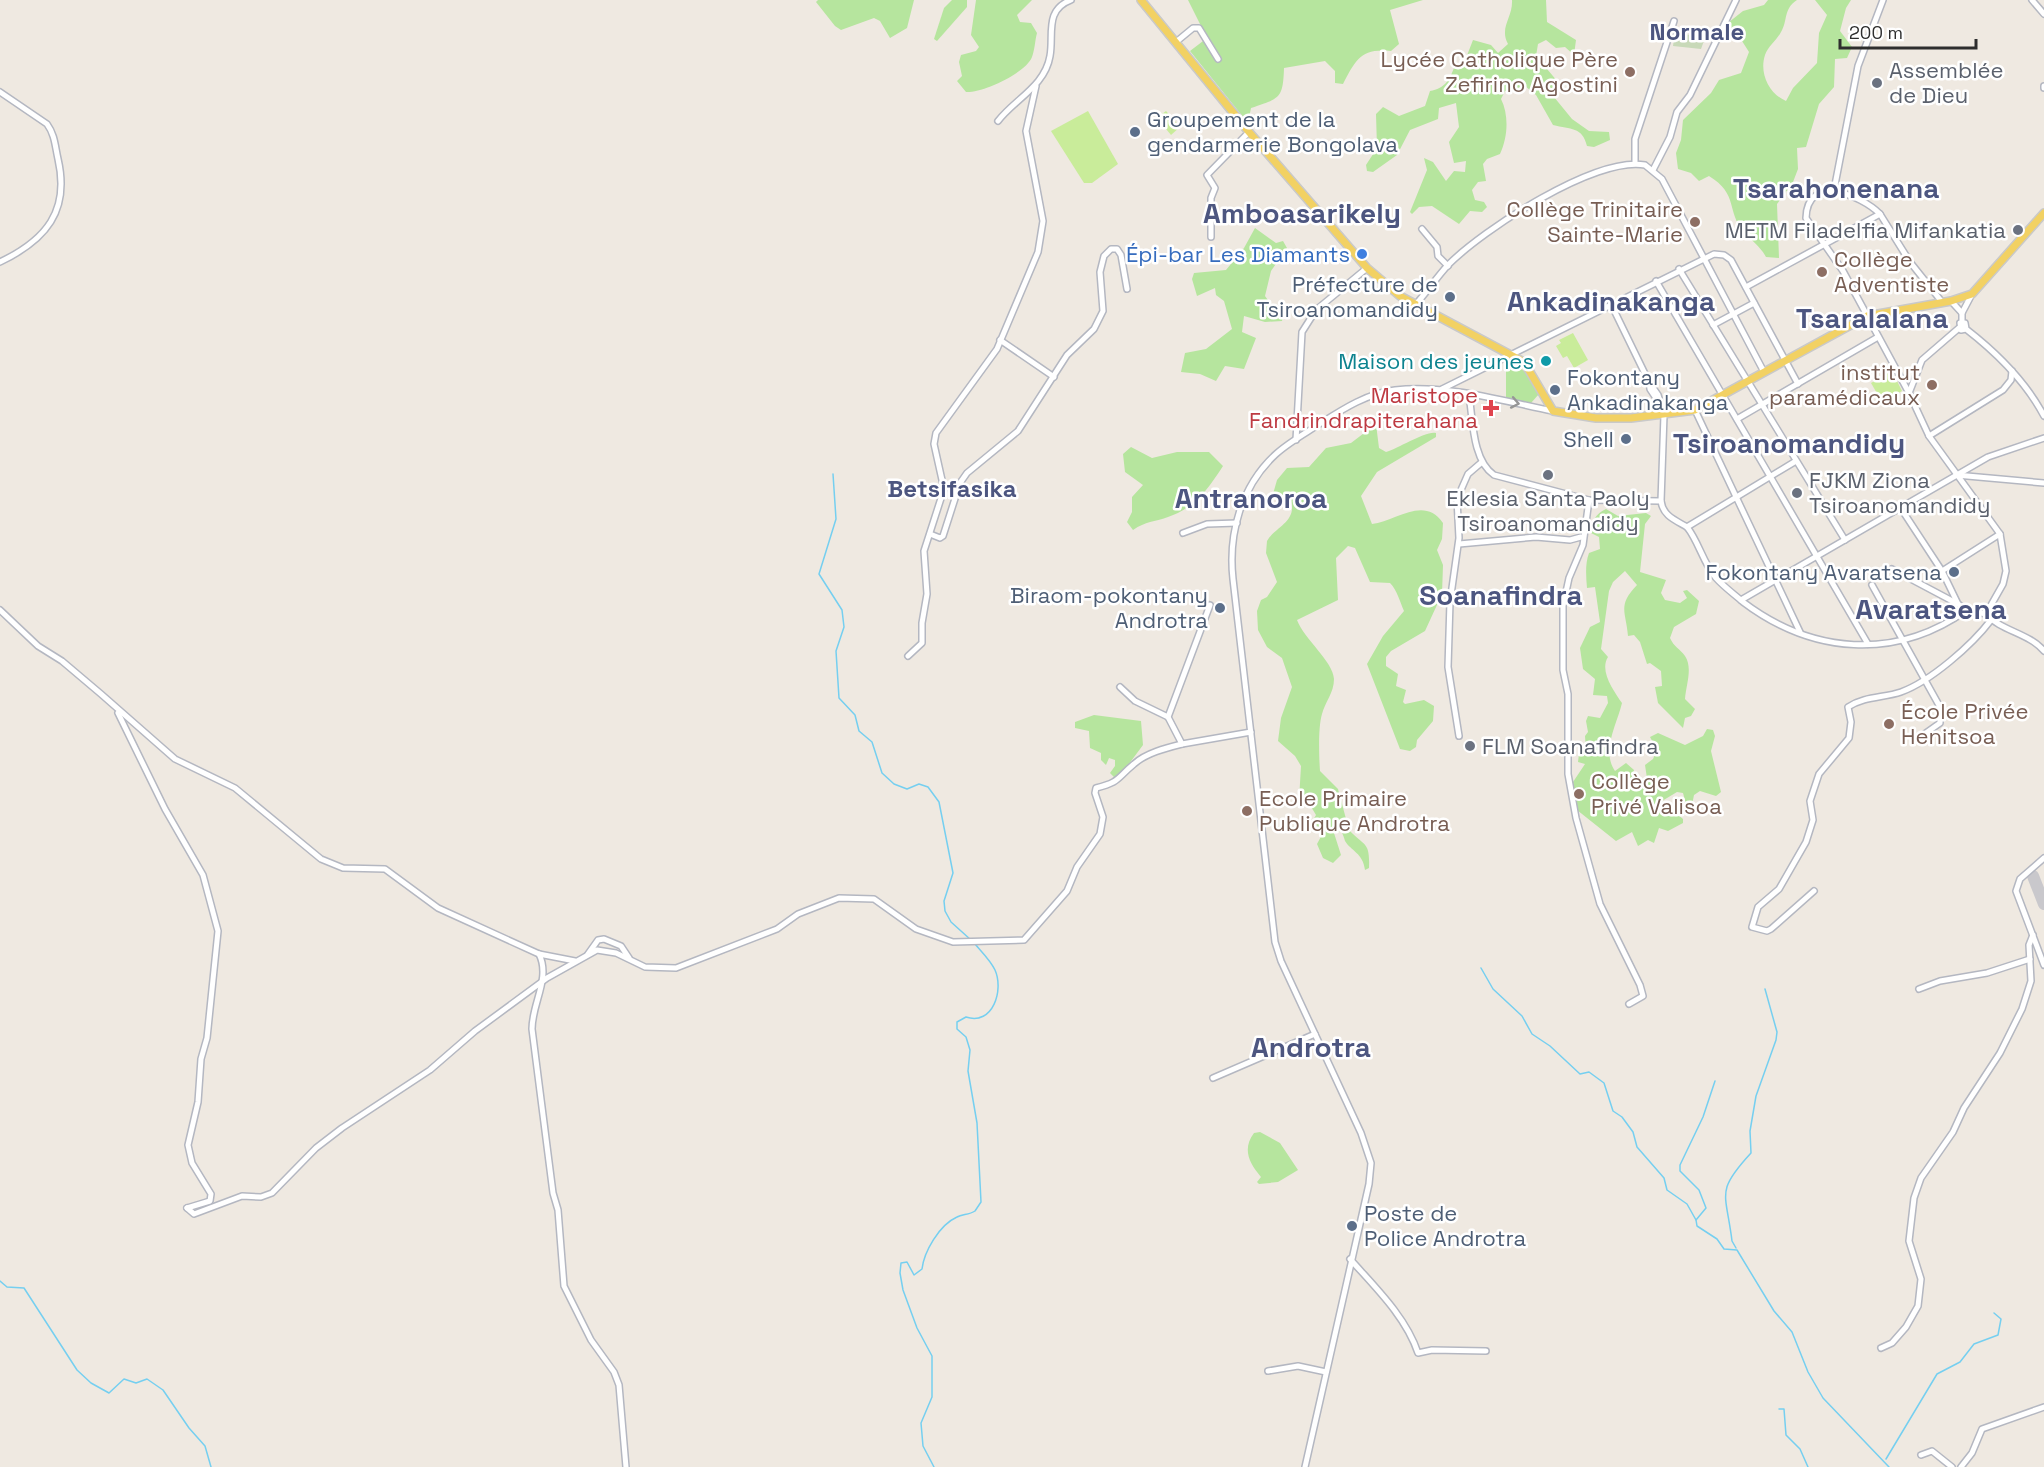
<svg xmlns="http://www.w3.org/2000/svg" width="2044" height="1467" font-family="'Space Grotesk',sans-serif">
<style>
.green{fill:#b6e59e}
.cemetery{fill:#c8d9b8}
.pitch{fill:#c9ec9a}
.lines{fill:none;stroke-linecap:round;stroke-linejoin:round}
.stream{stroke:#75cff0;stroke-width:1.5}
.taxiway{stroke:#c9c8cc;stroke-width:12}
.minor-casing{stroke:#b4b7c1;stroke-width:8}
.major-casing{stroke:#c9c9c9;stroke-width:10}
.minor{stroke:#fff;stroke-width:5}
.major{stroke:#f2d163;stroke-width:7}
.oneway{stroke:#969696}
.education-dot{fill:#8d6e63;stroke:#fff;stroke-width:2}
.worship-dot{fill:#6b7280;stroke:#fff;stroke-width:2}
.service-dot{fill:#5c6f8a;stroke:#fff;stroke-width:2}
.shop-dot{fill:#3f7fe0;stroke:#fff;stroke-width:2}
.culture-dot{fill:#0f9aa8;stroke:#fff;stroke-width:2}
.health-dot{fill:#e0444e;stroke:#fff;stroke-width:2}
.labels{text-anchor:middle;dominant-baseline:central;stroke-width:5;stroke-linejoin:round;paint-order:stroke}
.education-label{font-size:22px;fill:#785e54;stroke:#fff;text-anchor:start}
.worship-label{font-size:22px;fill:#5b616d;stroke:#fff;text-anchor:start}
.service-label{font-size:22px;fill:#4e5e75;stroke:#fff;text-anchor:end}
.shop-label{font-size:22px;fill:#366cbe;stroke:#fff;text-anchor:end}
.culture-label{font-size:22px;fill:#0d838f;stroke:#fff;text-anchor:end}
.health-label{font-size:22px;fill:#be3a42;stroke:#fff;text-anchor:end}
.neighbourhood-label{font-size:24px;font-weight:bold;fill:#4d5680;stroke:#fff}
.district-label{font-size:28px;font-weight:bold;fill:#4d5680;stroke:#fff}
</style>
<rect width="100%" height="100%" fill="#efe9e1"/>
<g class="green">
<path d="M818,0H914L907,28L890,38L880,21L874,18L841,30L835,26L816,2Z"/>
<path d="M952,0H967V7L937,41L934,39L944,8Z"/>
<path d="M976,0H1032L1017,15L1020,22L1031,23L1037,33C1035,40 1035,49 1032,57C1026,73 982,93 966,92L957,81L962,76L959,62L961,55L976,51L979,47L971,35Z"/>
<path d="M1188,0H1423L1390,10L1399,44L1391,51C1360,48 1356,60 1343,84L1335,83V71L1325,61L1284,68C1283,99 1280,98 1251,108L1248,123L1190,51L1207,38Z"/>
<path d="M1512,0H1546L1547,22L1576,40L1574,55L1565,47L1556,48L1546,40L1538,44L1536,56L1558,82L1554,97L1572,119L1589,131L1609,132L1610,140L1594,147L1587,146C1582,126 1571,130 1553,125L1536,95L1525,86L1505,91L1501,99C1509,115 1508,137 1500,154L1487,159L1483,164L1486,181L1478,182L1472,190L1475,200L1484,202L1487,207L1482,212L1470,211L1459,224L1432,206L1419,207L1412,214L1410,212L1427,170L1424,158L1433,162L1446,181L1454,171L1465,172L1466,161L1454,163L1449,142L1459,127L1456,103L1439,108L1438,119L1410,130L1397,155L1373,172L1367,171L1366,165L1377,148L1376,114L1383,107L1399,116L1425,106L1430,91C1445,88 1449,81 1454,68L1468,65L1473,68L1476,61L1466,58L1473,40L1491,45L1498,53L1508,44C1499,27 1513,18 1512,0Z"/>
<path d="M1768,0H1797C1783,9 1788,21 1781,32C1777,40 1768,46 1765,55C1759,73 1769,94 1786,101L1793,88L1817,63L1819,33L1827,15L1815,0H1851L1846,8L1840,31L1852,47L1847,58L1835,59L1834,87L1819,104L1806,147L1797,148L1798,169L1793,182L1777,204L1779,258L1766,257C1760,246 1752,241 1744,232C1726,212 1739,194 1709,176L1699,181L1691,173L1678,169L1676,153L1681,140L1683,120L1711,93L1719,80L1741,73L1749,52L1742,41L1724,30V26L1743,11L1764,5Z"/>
<path d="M1255,228L1276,243L1283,241L1287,248L1271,271L1265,296L1270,303L1284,312L1282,321L1265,322L1244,316L1242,332L1256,338L1244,369L1225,366L1216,381L1200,374L1181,372L1185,353L1206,349L1232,329L1224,301L1216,295L1215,288L1197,296L1192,279L1194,273L1226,270L1244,248Z"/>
<path d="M1513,361L1529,376L1539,394L1531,403L1506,399V364Z"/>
<path d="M1376,424L1379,448L1386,452C1399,448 1427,430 1436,433V437L1377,472L1361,496L1372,524C1395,522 1424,495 1443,523L1442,539L1437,550L1443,565L1442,594L1425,631L1391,651L1386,657V666L1398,674L1396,686L1406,690L1403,702L1405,704L1424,700L1434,706L1433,721L1417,740L1416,747L1410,751L1400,749L1367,664L1383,636L1404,611C1400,602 1397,590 1390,583L1370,582L1355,548L1348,546L1336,558L1338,600L1297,620C1304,639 1333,661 1334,679C1334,693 1325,702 1322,714C1318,727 1319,757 1320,771L1338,789L1349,830C1365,847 1370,841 1369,868L1365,870C1363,853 1351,851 1345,841C1344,838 1343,834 1341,831L1334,833L1341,855L1333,863L1323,858L1317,844L1324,831L1312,822L1316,815L1310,805L1299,800L1301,766L1295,756L1278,741L1281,718L1292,687L1282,658L1267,647L1258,630L1257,611L1261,600L1267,597L1277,582L1266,553L1267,541C1275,527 1297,522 1291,501L1273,494L1277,480L1287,468L1309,467L1326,448L1351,443Z"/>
<path d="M1131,447L1152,458L1177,452H1209L1223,466C1208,489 1195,508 1168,517C1154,522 1146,521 1133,530L1127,522L1132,512V497L1143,485L1125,472L1123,454Z"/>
<path d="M1606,509L1618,516L1646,513L1651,516L1645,524L1640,572L1666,580L1661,593L1665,600L1680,603L1687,598L1683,591L1687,590L1699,601L1696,614L1674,627L1670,638C1674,647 1680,649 1685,656C1693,668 1686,685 1685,699L1695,709L1691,716L1685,718L1683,728L1658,703L1655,687L1662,686L1661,671L1650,663L1647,664L1640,642L1634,635L1628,636C1626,611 1617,606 1637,585L1625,571L1613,582L1609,591L1601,649L1608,657C1599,671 1614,691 1622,703C1617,724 1601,751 1615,771L1626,763L1634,770L1632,777L1637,786L1643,788L1648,785L1645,765L1653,759L1657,750L1650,737L1658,733L1685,745L1703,736L1707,729L1713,730L1715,736L1711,751L1721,792L1716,796L1700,791L1694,795L1691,810L1686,804L1683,793L1677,792L1662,801L1683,819V823L1668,831L1659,828L1654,843L1648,840L1638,846L1632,832L1616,841L1577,810L1573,782L1585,764L1578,762L1579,754L1586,750L1585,736L1588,732L1586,721L1588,716L1600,718L1608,703L1607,696L1593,695L1595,679L1583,669L1580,648L1590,627L1600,622L1595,587L1587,588C1586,576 1585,564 1589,553L1600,549L1599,537L1591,533C1592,521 1595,514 1606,509Z"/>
<path d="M1094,715L1141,721L1143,745L1117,780L1110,773L1115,766V760L1109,758L1106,765L1101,760V753L1090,748L1089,731L1075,728V722Z"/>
<path d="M1260,1132L1280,1143L1298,1170L1278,1182L1259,1184L1257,1182L1261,1177C1249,1163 1242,1149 1254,1133Z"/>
</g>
<path class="cemetery" d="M1675,32L1705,38L1701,49L1673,46Z"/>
<g class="pitch">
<path d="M1088,111L1118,164L1092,183H1084L1051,131Z"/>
<path d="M1166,111L1180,127L1171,135L1157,118Z"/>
<path d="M1573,333L1588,360L1574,368L1567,356L1563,358L1556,346L1561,343L1559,340Z"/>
<path d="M1892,371L1902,391L1882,402L1871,383Z"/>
</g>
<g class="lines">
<g class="stream">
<path d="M833,474L836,519L819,574L842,610L844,627L836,651L839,698L855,715L859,731L872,742L882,773L894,784L907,789L919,784L928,787L939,802L953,873L944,901L945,911L951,922L971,940"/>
<path d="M1481,968L1493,989L1522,1016L1532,1034L1550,1046L1580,1074L1589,1072L1604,1083L1613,1111L1622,1117L1633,1132L1637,1147L1664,1178L1667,1190L1687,1204L1696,1220"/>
<path d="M1715,1081L1703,1117L1680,1165V1171L1699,1190L1706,1208L1696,1220L1697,1226L1717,1239L1724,1249L1737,1250L1774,1311L1792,1332L1808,1372L1823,1398L1889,1467"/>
<path d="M1736,1248L1732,1241C1726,1192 1715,1192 1751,1153L1750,1131L1756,1096L1776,1040L1777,1032L1765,989"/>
<path d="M0,1281L7,1287L24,1288L77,1370L91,1383L109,1393L124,1379L136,1383L147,1379L163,1390L189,1428L205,1446L211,1467"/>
<path d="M1779,1409H1784L1786,1435L1800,1449L1808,1467"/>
<path d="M1886,1459L1937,1374L1960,1362L1974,1344L1998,1335L2001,1319L1994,1313"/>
<path d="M934,1467L923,1446L921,1423L932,1397V1356L917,1328L903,1290L900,1273L901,1263L907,1262L914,1275L922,1269C924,1252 939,1225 957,1217C962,1214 969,1215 975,1211L981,1202L977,1123L968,1071L970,1050L966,1037L957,1029V1022L966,1017C993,1026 1004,990 995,970C991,961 981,951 975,944"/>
</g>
<path class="taxiway" d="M2033,876L2044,904"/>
<g class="minor-casing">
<g id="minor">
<path d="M2032,0L2044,14"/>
<path d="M1176,42L1193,28H1199L1218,59"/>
<path d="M2044,86V88"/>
<path d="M0,92L47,124C55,135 55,146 58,159C70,211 46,240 0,262"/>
<path d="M998,121C1015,99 1045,86 1050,56C1054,35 1044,10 1071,0"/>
<path d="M1635,163V139L1674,21"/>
<path d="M1653,170L1670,137L1677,112L1690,95L1736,0"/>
<path d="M1834,190L1858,66L1883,0"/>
<path d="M1880,214C1861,195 1807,173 1806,218L1843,271L1909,393L1929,436L2000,534L2006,571L2003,584L1986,614C2001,631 2029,633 2044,651"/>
<path d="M1422,229L1437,247L1438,256L1448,266"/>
<path d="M1211,237V198L1215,188L1207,175L1249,132"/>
<path d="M1679,269L1845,540"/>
<path d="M1656,281L1868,644"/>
<path d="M1746,287L1880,214L1910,262L1942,302"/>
<path d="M1951,301L1962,313"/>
<path d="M1416,304C1427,292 1437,277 1448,265C1483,230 1595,156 1645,165L1662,179L1764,372"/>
<path d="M1611,304L1649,382L1658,395L1664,415L1661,501C1663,516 1675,520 1687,527L1796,461"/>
<path d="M1962,322V313L1972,294"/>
<path d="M1713,325L1754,303"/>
<path d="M1966,329L1961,330L1960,323H1965L1966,329C1997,353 2025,380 2044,416"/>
<path d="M1000,340L1054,377"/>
<path d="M1649,382L1650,389L1658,401"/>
<path d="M1442,389L1714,254L1724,255L1731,260L1798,384"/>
<path d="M1909,393L1922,360L1959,328"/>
<path d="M1469,395C1473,419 1472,460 1494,475L1589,500L1661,501"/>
<path d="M1695,410L1800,632"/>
<path d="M1737,419L1878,337"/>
<path d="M1929,436L2003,390L2011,380L2012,371"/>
<path d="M1296,440L1302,332L1316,310L1367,268"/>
<path d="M1956,475L2044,483"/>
<path d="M1589,500L1583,545L1569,578L1563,606V670L1568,694V774L1576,818L1600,904L1640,985L1643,996L1629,1004"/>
<path d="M1900,507L1942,571L1958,604L1967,610"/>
<path d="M1687,527C1699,542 1703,563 1716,578C1724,587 1734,594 1743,602C1812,654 1895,661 1967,610L1986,614"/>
<path d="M1183,533L1207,524L1237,523"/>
<path d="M930,534L940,538L943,536L960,483L967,473L1018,431L1067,355L1094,329L1103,311L1100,272L1104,256L1111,249H1117L1121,255L1127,289"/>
<path d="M1459,544L1536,537L1570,540L1581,537"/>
<path d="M1892,569L1958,604"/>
<path d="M1942,571L2000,534"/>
<path d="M1872,585L1940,707V723L1923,735"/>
<path d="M1741,600L1988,457L2044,438"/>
<path d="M1210,605L1168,717L1182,744L1251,732"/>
<path d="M0,610L38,646L62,661L101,694L175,759L235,788L321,859L343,868L385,869L438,908L539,954L575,961"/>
<path d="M908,656L922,643V623L927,594L924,551L944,489L934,444L936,433L997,349L1038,252L1043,221L1026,131L1036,86"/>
<path d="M1120,687L1135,701L1168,717"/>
<path d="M118,713L165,809L203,875L218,931L207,1038L201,1059L198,1102L188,1145L192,1163L211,1194L210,1201L187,1208"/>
<path d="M1459,736L1448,667L1450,602L1459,538L1457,499L1468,474L1482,462"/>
<path d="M2044,858L2020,879L2016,891L2044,965"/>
<path d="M1814,891L1771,929L1767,931L1752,927L1758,907L1779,889L1806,842L1813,820L1810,801L1819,774L1849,738L1851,722L1848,707C1865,696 1884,698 1901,692C1931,681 1972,645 1991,620"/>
<path d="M539,954C551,978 532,1003 532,1029L553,1193L558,1210L564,1286L591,1340L614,1372L619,1385L626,1467"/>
<path d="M588,954L598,940L604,939L621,946L629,958"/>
<path d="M1919,989L1940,981L1987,973L2030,959"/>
<path d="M1213,1078L1315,1034"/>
<path d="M187,1208L194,1214L242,1196L261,1197L272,1193L316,1148L342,1128L430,1070L475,1031L547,978L597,950L616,953L645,967L676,968L777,929L798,914L839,898L874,899L916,929L953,942L1024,940L1067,891L1077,867L1100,834L1103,817L1095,793L1096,788C1120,782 1116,779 1134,764C1146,753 1166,748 1182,744"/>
<path d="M1350,1259C1375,1287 1406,1317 1418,1353L1432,1350L1486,1351"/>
<path d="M1881,1348L1892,1343L1906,1327L1918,1306L1921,1279L1909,1241L1914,1198L1921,1178L1953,1132L1964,1108L2000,1053L2022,1009L2031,981L2029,945L2033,935"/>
<path d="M1268,1371L1298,1366L1326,1372"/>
<path d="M1921,1455L1932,1451L1952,1467"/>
<path d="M1305,1467L1369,1184L1371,1163L1361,1133L1281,961L1275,942L1233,579C1228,534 1241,486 1276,454C1289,442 1306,433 1321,423C1343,409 1368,393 1395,390C1447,384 1502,401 1553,411"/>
<path d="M1961,1467L1972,1453L1982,1429L2044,1407"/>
</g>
</g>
<g class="major-casing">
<path id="major" d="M1141,0L1249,132L1367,268L1400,296L1524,362L1553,411L1596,418H1631L1695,410L1867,316L1951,301L1972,294L2044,213"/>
</g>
<use href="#minor" class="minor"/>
<use href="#major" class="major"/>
</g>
<defs><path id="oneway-chevron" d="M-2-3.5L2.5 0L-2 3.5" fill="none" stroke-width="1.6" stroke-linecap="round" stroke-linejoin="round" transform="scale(1.5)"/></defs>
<use class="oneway" href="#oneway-chevron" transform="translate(1515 403) rotate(11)"/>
<g class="education-dot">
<circle cx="1630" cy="72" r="6"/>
<circle cx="1695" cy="222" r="6"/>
<circle cx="1822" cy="272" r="6"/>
<circle cx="1932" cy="385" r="6"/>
<circle cx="1889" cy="724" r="6"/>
<circle cx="1579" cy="794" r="6"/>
<circle cx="1247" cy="811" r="6"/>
</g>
<g class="worship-dot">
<circle cx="1877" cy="83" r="6"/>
<circle cx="2018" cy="230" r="6"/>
<circle cx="1548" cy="475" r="6"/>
<circle cx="1797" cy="493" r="6"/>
<circle cx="1470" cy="746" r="6"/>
</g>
<g class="service-dot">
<circle cx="1135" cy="132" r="6"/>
<circle cx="1450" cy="297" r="6"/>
<circle cx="1555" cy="390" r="6"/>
<circle cx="1626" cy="439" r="6"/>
<circle cx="1954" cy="572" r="6"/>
<circle cx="1220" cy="608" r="6"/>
<circle cx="1352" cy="1226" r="6"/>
</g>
<circle class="shop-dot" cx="1362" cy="254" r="6"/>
<circle class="culture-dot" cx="1546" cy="361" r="6"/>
<path class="health-dot" d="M1488 399h6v6h6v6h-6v6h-6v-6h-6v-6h6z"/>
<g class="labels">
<g class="education-label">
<text x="1618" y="59" text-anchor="end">Lycée Catholique Père<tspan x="1618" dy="25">Zefirino Agostini</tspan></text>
<text x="1683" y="209" text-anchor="end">Collège Trinitaire<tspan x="1683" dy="25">Sainte-Marie</tspan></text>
<text x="1834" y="259">Collège<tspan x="1834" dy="25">Adventiste</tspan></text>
<text x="1920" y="372" text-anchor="end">institut<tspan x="1920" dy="25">paramédicaux</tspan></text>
<text x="1901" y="711">École Privée<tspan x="1901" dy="25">Henitsoa</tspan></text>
<text x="1591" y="781">Collège<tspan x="1591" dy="25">Privé Valisoa</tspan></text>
<text x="1259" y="798">Ecole Primaire<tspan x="1259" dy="25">Publique Androtra</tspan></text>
</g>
<g class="worship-label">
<text x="1889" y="70">Assemblée<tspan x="1889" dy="25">de Dieu</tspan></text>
<text x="2006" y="230" text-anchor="end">METM Filadelfia Mifankatia</text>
<text x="1809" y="480">FJKM Ziona<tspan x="1809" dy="25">Tsiroanomandidy</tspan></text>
<text x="1548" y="498" text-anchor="middle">Eklesia Santa Paoly<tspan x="1548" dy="25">Tsiroanomandidy</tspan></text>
<text x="1482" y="746">FLM Soanafindra</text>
</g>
<g class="service-label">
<text x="1147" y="119" text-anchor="start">Groupement de la<tspan x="1147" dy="25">gendarmerie Bongolava</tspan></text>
<text x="1438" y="284">Préfecture de<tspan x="1438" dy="25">Tsiroanomandidy</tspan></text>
<text x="1567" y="377" text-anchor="start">Fokontany<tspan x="1567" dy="25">Ankadinakanga</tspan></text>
<text x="1614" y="439">Shell</text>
<text x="1942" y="572">Fokontany Avaratsena</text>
<text x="1208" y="595">Biraom-pokontany<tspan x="1208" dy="25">Androtra</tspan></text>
<text x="1364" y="1213" text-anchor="start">Poste de<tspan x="1364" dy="25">Police Androtra</tspan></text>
</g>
<g class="shop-label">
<text x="1350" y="254">Épi-bar Les Diamants</text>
</g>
<g class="culture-label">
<text x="1534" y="361">Maison des jeunes</text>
</g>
<g class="health-label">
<text x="1478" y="395">Maristope<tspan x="1478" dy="25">Fandrindrapiterahana</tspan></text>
</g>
<g class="neighbourhood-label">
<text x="1697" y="31">Normale</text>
<text x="952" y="488">Betsifasika</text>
</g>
<g class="district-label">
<text x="1836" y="188">Tsarahonenana</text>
<text x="1302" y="213">Amboasarikely</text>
<text x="1611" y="301">Ankadinakanga</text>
<text x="1872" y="318">Tsaralalana</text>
<text x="1789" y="443">Tsiroanomandidy</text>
<text x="1251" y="498">Antranoroa</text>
<text x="1501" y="595">Soanafindra</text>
<text x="1931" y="609">Avaratsena</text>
<text x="1311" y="1047">Androtra</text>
</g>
</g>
<path d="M1840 39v9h136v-9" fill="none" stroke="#2e2e2e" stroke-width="3"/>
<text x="1849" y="39" font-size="18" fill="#2e2e2e" stroke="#ffffff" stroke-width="4.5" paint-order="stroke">200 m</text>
</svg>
